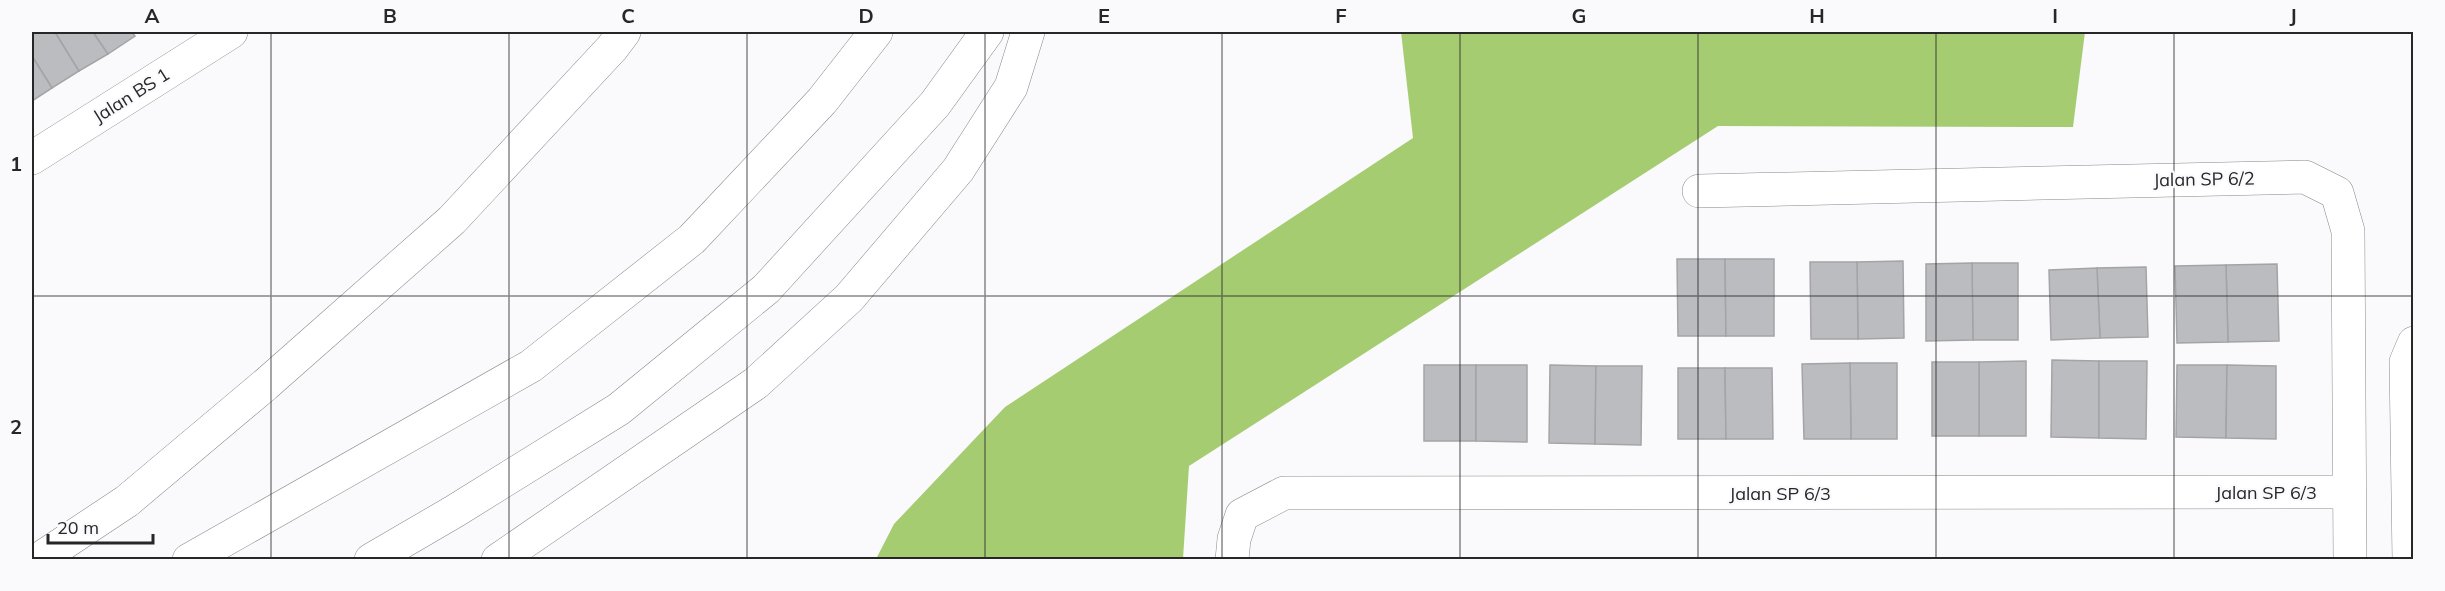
<svg xmlns="http://www.w3.org/2000/svg" width="2445" height="591" font-family="Mulish,sans-serif">
<style>
.forest{fill:#a6cc72}
.building{fill:#bbbcbf;stroke:#a4a4a7;stroke-width:1.5}
.lines{fill:none;stroke-linecap:round;stroke-linejoin:round}
.minor-casing{stroke:#88898c;stroke-width:34}
.highway-casing{stroke:#88898c;stroke-width:34}
.minor{stroke:#fff;stroke-width:33}
.highway{stroke:#fff;stroke-width:33}
.grid{fill:none;stroke:#272728;stroke-width:1.5;stroke-opacity:0.55}
.labels{text-anchor:middle;dominant-baseline:central;stroke-width:4.5;stroke-linejoin:round;paint-order:stroke}
.street-label{font-size:18px;fill:#272728;stroke:#fafafd}
.neatline{fill:none;stroke:#272728;stroke-width:2}
.grid-label{font-size:20px;text-anchor:middle;font-weight:bold;fill:#272728}
</style>
<rect width="100%" height="100%" fill="#fafafd"/>
<path class="forest" d="M1401,32H2085L2073,127L1718,126L1189,466L1183,559H876L894,524L1005,407L1413,138Z"/>
<g class="building">
<path d="M32,32H55L79,71L52,88L32,56Z"/>
<path d="M55,32H93L108,54L79,71Z"/>
<path d="M93,32H132L135,36L108,54Z"/>
<path d="M32,56L52,88L32,101Z"/>
<path d="M1677,259H1725L1726,336H1678Z"/>
<path d="M1725,259H1774V336H1726Z"/>
<path d="M1903,261L1904,338L1858,339L1857,262Z"/>
<path d="M1810,262H1857L1858,339H1811Z"/>
<path d="M1972,263H2018V340H1973Z"/>
<path d="M1972,263L1973,340L1926,341V264Z"/>
<path d="M2277,264L2279,341L2228,342L2226,265Z"/>
<path d="M2226,265L2228,342L2177,343L2175,266Z"/>
<path d="M2146,267L2148,337L2100,338L2097,268Z"/>
<path d="M2097,268L2100,338L2051,340L2049,270Z"/>
<path d="M2052,360L2099,361V438L2051,437Z"/>
<path d="M2026,361V436H1979V362Z"/>
<path d="M2099,361H2147L2146,439L2099,438Z"/>
<rect x="1932" y="362" width="47" height="74"/>
<path d="M1850,363H1897V439H1851Z"/>
<path d="M1850,363L1851,439H1804L1802,364Z"/>
<rect x="1424" y="365" width="52" height="76"/>
<path d="M1476,365H1527V442L1476,441Z"/>
<path d="M1550,365L1596,366L1595,444L1549,443Z"/>
<path d="M2177,365H2227L2226,438L2176,437Z"/>
<path d="M2227,365L2276,366V439L2226,438Z"/>
<path d="M1596,366H1642L1641,445L1595,444Z"/>
<path d="M1678,368H1725L1726,439H1678Z"/>
<path d="M1725,368H1772L1773,439H1726Z"/>
</g>
<g class="lines">
<g class="minor-casing">
<g id="minor">
<path d="M32,158L231,32"/>
<path d="M1699,191L2305,177L2337,193L2348,231L2350,560"/>
<path d="M1232,560L1234,539L1242,515L1284,493L2348,492"/>
<path d="M2409,560L2406,362L2414,343"/>
</g>
</g>
<g class="highway-casing">
<g id="highway">
<path d="M38,560L127,501L265,385L452,220L612,48L624,32"/>
<path d="M189,560L531,366L692,239L822,101L876,32"/>
<path d="M371,560L455,511L619,409L766,289L935,104L987,32"/>
<path d="M498,560L756,383L849,298L958,170L1011,87L1028,32"/>
</g>
</g>
<use href="#minor" class="minor"/>
<use href="#highway" class="highway"/>
</g>
<path class="grid" d="M271,32V560M509,32V560M747,32V560M985,32V560M1222,32V560M1460,32V560M1698,32V560M1936,32V560M2174,32V560M32,296H2414"/>
<g class="labels">
<g class="street-label">
<text transform="translate(131 95) rotate(-32)">Jalan BS 1</text>
<text transform="translate(2204 179) rotate(-1)">Jalan SP 6/2</text>
<text x="2266" y="492">Jalan SP 6/3</text>
<text x="1780" y="493">Jalan SP 6/3</text>
</g>
</g>
<rect width="2445" height="591" fill="none" stroke="#fafafd" stroke-width="66"/>
<path d="M48 534v9h105v-9" fill="none" stroke="#272728" stroke-width="3"/>
<text x="57" y="534" font-size="18" fill="#272728" stroke="#fafafd" stroke-width="4.5" paint-order="stroke">20 m</text>
<rect x="33" y="33" width="2379" height="525" class="neatline"/>
<g class="grid-label">
<text x="152" y="23">A</text>
<text x="390" y="23">B</text>
<text x="628" y="23">C</text>
<text x="866" y="23">D</text>
<text x="1104" y="23">E</text>
<text x="1341" y="23">F</text>
<text x="1579" y="23">G</text>
<text x="1817" y="23">H</text>
<text x="2055" y="23">I</text>
<text x="2293" y="23">J</text>
<text x="16" y="171">1</text>
<text x="16" y="434">2</text>
</g>
</svg>
